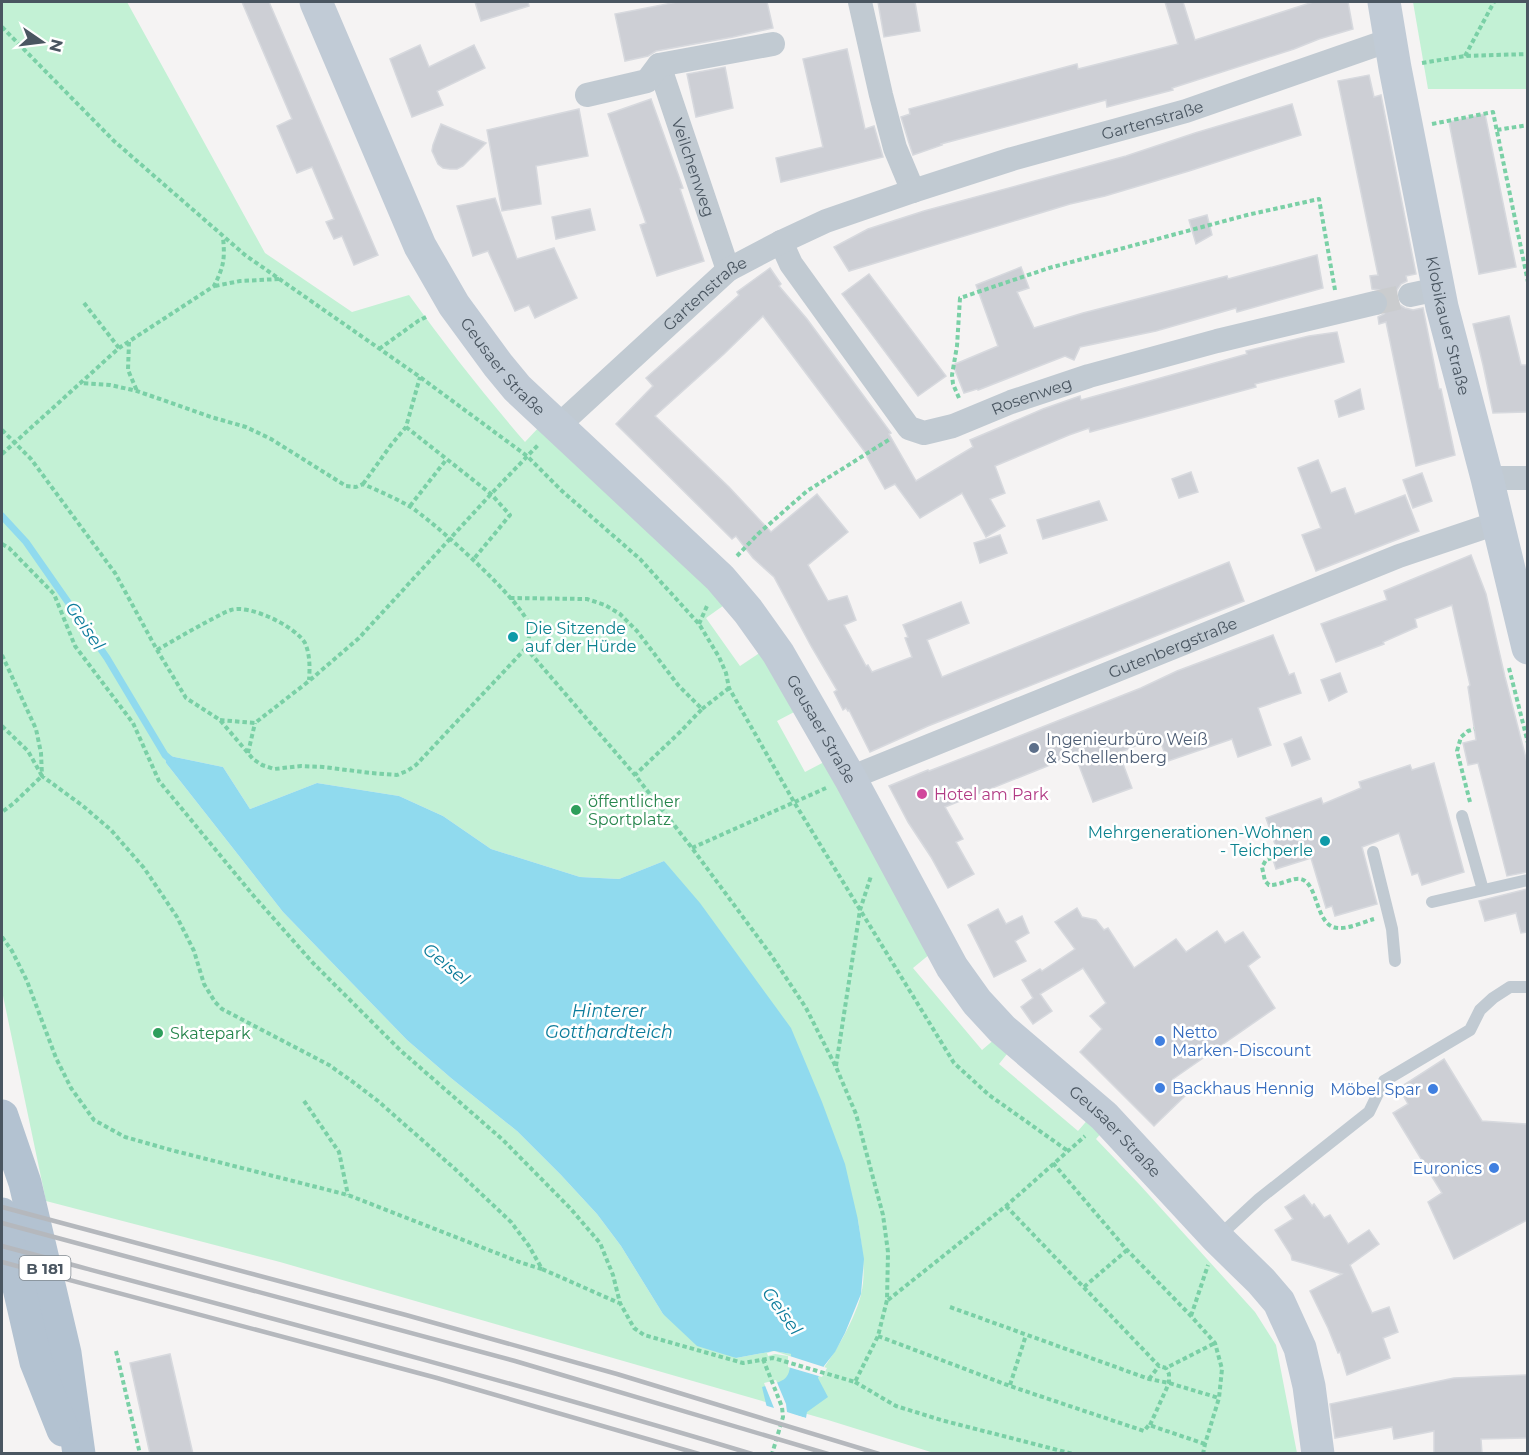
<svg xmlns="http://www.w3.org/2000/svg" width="1529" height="1455" font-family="Montserrat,sans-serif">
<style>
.green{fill:#c3f1d5;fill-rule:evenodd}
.water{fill:#90daee}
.pier{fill:#f5f3f3}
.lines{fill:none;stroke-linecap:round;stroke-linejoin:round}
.stream{stroke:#90daee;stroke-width:7}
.building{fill:#cdcfd5;stroke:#d7d9de;stroke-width:1.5}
.street-tunnel{stroke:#caccce;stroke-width:24;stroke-dasharray:24 12;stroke-linecap:butt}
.path{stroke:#7ad0a6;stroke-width:4;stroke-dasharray:4.5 3;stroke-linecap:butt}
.lane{stroke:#c1cad2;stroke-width:12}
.street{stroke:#c1cad2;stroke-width:24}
.secondary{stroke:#c1cbd6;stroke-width:33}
.primary{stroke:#b3c2d1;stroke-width:33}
.rail{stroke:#b5b8bd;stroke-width:4.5}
.culture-dot{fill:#0f9aa8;stroke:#fff;stroke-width:2}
.service-dot{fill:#5c6f8a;stroke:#fff;stroke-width:2}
.hotel-dot{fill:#d1479c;stroke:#fff;stroke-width:2}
.leisure-dot{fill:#2e9e5b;stroke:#fff;stroke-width:2}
.shop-dot{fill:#3f7fe0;stroke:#fff;stroke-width:2}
.labels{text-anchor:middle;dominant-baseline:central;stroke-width:5;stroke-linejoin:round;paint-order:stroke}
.shield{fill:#fff;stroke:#808990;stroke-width:1.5}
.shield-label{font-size:15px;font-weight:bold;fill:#4a5661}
.street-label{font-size:16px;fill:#4a5661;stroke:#fff}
.culture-label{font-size:16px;fill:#0d838f;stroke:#fff;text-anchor:start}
.service-label{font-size:16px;fill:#4e5e75;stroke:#fff;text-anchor:start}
.hotel-label{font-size:16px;fill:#b23c85;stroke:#fff;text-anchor:start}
.leisure-label{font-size:16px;fill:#27864d;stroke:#fff;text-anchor:start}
.shop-label{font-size:16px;fill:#366cbe;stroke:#fff;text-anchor:start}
.water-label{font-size:18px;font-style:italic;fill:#0c7c9b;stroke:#fff}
</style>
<rect width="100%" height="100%" fill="#f5f3f3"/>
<g class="green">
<path d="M2,2H127L265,253L352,312L409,295C446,346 484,395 525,442L541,425L727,603L706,618L740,666L761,652L798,710L777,721L805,772L826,761L930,954L913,968L982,1050L996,1038L1011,1049L999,1064L1078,1131L1090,1117L1104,1130L1096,1139L1139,1184L1255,1312L1276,1345L1297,1453H934L828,1420L280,1262L46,1201L2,991ZM165,755L223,767L250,809L317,783L399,796L443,816L491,849L580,877L619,879L664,861L858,1220C861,1242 867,1272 861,1294C858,1309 846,1333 838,1346C832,1357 824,1366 818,1378L791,1354L774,1351L736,1358L663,1314L621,1246L597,1214L561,1175L517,1131L451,1078L407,1040L283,912L166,763Z"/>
<path d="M1413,2H1527V89H1428Z"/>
</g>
<path class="water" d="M165,755L223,767L250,809L317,783L399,796L443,816L491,849L580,877L619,879L664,861L700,903L791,1028L822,1102L845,1164L858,1220L864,1259L861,1294L845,1333L835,1352L824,1366L818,1378L828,1397L807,1412L806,1418L767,1408L762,1387C787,1380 790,1381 791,1354L774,1351L736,1358L697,1346L663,1314L621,1246L597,1214L561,1175L517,1131L451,1078L407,1040L283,912L166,763Z"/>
<g class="pier">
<path d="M774,1351L827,1368L822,1377L788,1367V1356L775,1354L768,1356L767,1353Z"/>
<path d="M776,1380L786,1404L787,1412L809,1419L797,1454H753L764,1408V1405L774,1408L764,1383Z"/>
</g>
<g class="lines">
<path class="stream" d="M2,516L26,542L107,658L165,755L172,761"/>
</g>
<g class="building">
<path d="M242,2H269L378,255L354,265L342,236L334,239L326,222L334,219L312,167L297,173L277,126L292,119Z"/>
<path d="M475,2H528L529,6L481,21Z"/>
<path d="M677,2H767L773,28L733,37L656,51L648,56L625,61L615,14Z"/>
<path d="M878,2H915L920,31L884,37Z"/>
<path d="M1165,2H1183L1195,40L1313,2H1348L1353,29L1319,39L1294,49L1172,88L1173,90L1107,107L1106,100L941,144L942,145L913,155L909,143L901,117L910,114L909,109L1077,64L1078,69L1178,44Z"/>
<path d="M420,45L429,67L474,45L485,68L437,91L443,105L412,117L390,59Z"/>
<path d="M847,49L865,129L874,126L883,157L781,182L776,158L823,147L803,59Z"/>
<path d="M725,67L733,108L696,117L687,74Z"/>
<path d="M1369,75L1374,97L1381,95L1416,274L1406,276L1407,281L1401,284L1397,290L1396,299L1400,305L1405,308L1413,310L1423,308L1439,389H1441L1455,455L1416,466L1386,322L1379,324L1378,317L1384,314L1388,308L1389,299L1386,294L1380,290L1372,289L1370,276L1378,275L1338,81Z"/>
<path d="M651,99L683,188L680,189L704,261L657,276L640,225L646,223L608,114Z"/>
<path d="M1292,104L1301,135L1189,171L1105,196L1070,204L849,271L834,247L868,229L924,211L1126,156L1195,133Z"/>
<path d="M579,109L588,156L536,166L541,204L502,211L487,130Z"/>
<path d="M1485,114L1516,267L1479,274L1449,122Z"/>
<path d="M441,124L486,143L463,166L457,169H450L443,168L438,164L432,151L433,145Z"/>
<path d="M495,198L517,259L554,248L577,298L535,318L529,305L515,311L488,251L473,256L457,206Z"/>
<path d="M590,209L595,230L556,239L552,217Z"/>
<path d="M1207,215L1212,235L1196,244L1189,220Z"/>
<path d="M1317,255L1323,288L1237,312L1236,308L1156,331L1080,347L1074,360L1065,356L978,390L977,389L964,393L953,365L998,346L976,285L1021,267L1029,288L1017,292L1034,328L1083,313L1227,276L1228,279Z"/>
<path d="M770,268L781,284L779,286L807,319L891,433L889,434L916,481L973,447L970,440L1043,409L1080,396L1081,400L1247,354L1246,351L1309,336L1337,332L1344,362L1255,384L1256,387L1090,432L1089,428L1069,435L995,466L1005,493L990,499L1005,526L986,537L962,493L920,518L895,484L885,489L867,457L868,456L763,316L724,354L655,416L729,487L771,532L817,494L848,532L808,565L828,601L847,596L856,620L844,625L866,666L868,665L872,672L912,657L905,638L908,637L903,625L961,602L969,623L927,640L942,677L1229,562L1244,601L928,726L870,752L849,710L848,711L846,708L843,710L834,692L837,690L811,646L774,577L753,558L736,536L732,539L616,424L653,386L646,378L739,295L737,292Z"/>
<path d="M869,274L946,376L918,396L842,294Z"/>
<path d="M1509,316L1521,365H1527V412L1493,413L1483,365L1473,324Z"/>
<path d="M1360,389L1364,409L1339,417L1335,401Z"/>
<path d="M1318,460L1331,493L1345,488L1355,514L1405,495L1419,531L1316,571L1302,535L1321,528L1298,468Z"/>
<path d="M1191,472L1198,492L1179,498L1172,479Z"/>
<path d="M1422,473L1432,501L1413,508L1403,480Z"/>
<path d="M1099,501L1107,520L1043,539L1037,520Z"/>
<path d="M1000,535L1007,553L980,563L974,543Z"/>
<path d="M1471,555L1486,594L1505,677L1527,762V872L1507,876L1478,763L1468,765L1463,743L1476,740L1468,687L1470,685L1452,605L1415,619L1417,627L1383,642L1384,644L1336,662L1321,624L1387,600L1384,591Z"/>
<path d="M1273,635L1289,675L1294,673L1301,693L1258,708L1271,745L1238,757L1232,739L1168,761L1158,736L1119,753L1132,788L1093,802L1075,755L945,807L963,839L956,842L974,874L948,888L931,857L908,822L889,786L928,770L929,771L994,746L1141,688L1177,671Z"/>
<path d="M1340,673L1347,692L1329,701L1321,680Z"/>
<path d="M1301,737L1310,759L1292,766L1284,744Z"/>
<path d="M1434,763L1464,872L1422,885L1418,873L1412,875L1399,833L1362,847L1377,904L1335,916L1332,906L1326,908L1311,858L1276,869L1270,850L1276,847L1266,818L1321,798L1323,804L1361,788L1359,782L1410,765L1412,770Z"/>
<path d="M1527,889V932L1521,933L1516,913L1485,921L1479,901Z"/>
<path d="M1077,908L1082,917L1096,920L1104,930L1108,928L1134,968L1176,939L1186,952L1217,931L1225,943L1243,932L1260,957L1248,966L1275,1008L1173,1079L1188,1093L1154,1126L1080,1052L1102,1029L1090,1016L1106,1003L1083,968L1040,994L1052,1011L1033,1024L1021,1007L1033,998L1022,980L1040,969L1042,971L1075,949L1055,922Z"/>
<path d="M998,909L1006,924L1022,916L1029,933L1015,941L1026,961L994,977L968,925Z"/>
<path d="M1444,1059L1482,1121L1527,1124V1220L1454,1259L1428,1202L1442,1193L1393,1113L1408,1104L1399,1088Z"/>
<path d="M1304,1195L1312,1206L1314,1204L1324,1218L1330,1215L1348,1244L1369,1230L1379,1244L1350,1265L1372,1313L1389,1307L1398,1332L1383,1338L1390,1358L1347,1375L1340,1352L1338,1353L1328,1328L1310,1291L1342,1274L1292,1260L1291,1255L1275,1230L1293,1219L1285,1207Z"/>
<path d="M170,1354L193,1454H150L144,1427L130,1363Z"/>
<path d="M1527,1375V1438L1481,1439L1482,1454H1434V1431L1394,1439L1392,1427L1335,1438L1330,1404L1454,1378Z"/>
</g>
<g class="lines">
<path class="street-tunnel" d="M1375,303L1410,295"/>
<g class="path">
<path d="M2,27L114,141L245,255L420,377L527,456L562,491L640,559L699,624L719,657L726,673L729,688L794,802L954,1063L989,1095L1068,1151"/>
<path d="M1465,56L1494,2"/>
<path d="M1422,63L1465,56L1528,54"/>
<path d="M1432,124L1493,112L1528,282"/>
<path d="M1497,130L1528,125"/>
<path d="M215,286L240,281L279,279"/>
<path d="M84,303L119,348"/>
<path d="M129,342L128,370L137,391"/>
<path d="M379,349L418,321L428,316"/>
<path d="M959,398L953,384L952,375L957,346L960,298L1049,268L1247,215L1319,199L1335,290"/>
<path d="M406,427L491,494L510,515L473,560"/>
<path d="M2,430L31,459L115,573L157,650L186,698L220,720L253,759L262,765L274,769L301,766L323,767L371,773L397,775L407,771L416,765L526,648C528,641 531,633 529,626C526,604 431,519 409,506C395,498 379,491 363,484L356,487L346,486L271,439L246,427L211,417L137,391L110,385L80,383"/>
<path d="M2,454L119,348L214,286C224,266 225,259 223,237"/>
<path d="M363,484L391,445L406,427L420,377"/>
<path d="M410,506L446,460"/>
<path d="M2,544L9,548L54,594L75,646L133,723L159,781L252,894L313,963L400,1050L503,1140L570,1208L600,1243L613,1275L620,1303L634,1328L644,1335L743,1363L773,1358L855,1382L878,1336L887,1300L888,1252L883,1215L856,1114L836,1067L806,1008L771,955L692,848L635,775L526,648"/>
<path d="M737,556L758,534L807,491L890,439"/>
<path d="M510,598L587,599L605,605L620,614L637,631L678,685L702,709L680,732L635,775"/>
<path d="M699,624L707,606"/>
<path d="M157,650C176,639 195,628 214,618C220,615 225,612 231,610C249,604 295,626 305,643C310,654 310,668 309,680"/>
<path d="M2,655L36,729L41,753L42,776L83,806L111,830L144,868L177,917L194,951L204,984L215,1002L222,1009L329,1065L353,1082L378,1101L455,1169L511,1222L529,1246L542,1269L619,1303"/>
<path d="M1509,668L1528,743"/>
<path d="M702,709L729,688"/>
<path d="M220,720L255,723L309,681L359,638L491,494L538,445"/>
<path d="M2,726L28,751L42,776L14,803L2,812"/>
<path d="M248,753L255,723"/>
<path d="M1470,802L1457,751L1461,737L1468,731L1474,729"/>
<path d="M692,848L826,788"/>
<path d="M1272,858L1266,860L1262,867L1265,881L1269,885C1279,886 1293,877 1301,879C1319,884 1315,927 1338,928C1349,929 1363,922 1374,919"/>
<path d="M2,937L12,951L27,981L56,1058L71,1088L94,1120L125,1137L171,1150L348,1195L522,1263L542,1269"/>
<path d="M836,1066L860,910L871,876"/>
<path d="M304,1101L339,1152L348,1195"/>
<path d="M1053,1163L1127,1250L1191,1316L1215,1343L1222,1369L1219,1398L1205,1444L1203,1454"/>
<path d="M1006,1206L1159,1366L1166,1368L1215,1343"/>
<path d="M1084,1287L1127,1250"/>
<path d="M888,1300L1006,1206L1085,1136"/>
<path d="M950,1307L1149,1379L1169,1383L1219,1398"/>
<path d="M1191,1316L1208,1265"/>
<path d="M878,1336L1010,1386L1144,1431L1149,1425L1205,1444"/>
<path d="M116,1351L140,1454"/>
<path d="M763,1359L782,1407L783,1417L772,1454"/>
<path d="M1149,1379L1159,1366"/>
<path d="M855,1382L896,1406L941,1420L1073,1454"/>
<path d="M1010,1385L1026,1335"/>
<path d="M1150,1425L1169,1383V1374L1166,1368"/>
</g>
<g class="lane">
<path d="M1462,816L1483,890"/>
<path d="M1373,852L1392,929L1395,961"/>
<path d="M1432,902L1528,880"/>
<path d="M1218,1237L1259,1199L1369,1112L1384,1081L1470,1030L1480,1010L1493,998L1510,987H1528"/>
</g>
<g class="street">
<path d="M860,2L881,95L895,148L913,191"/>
<path id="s1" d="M659,65L728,270"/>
<path d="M587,95L647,81L659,65L773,44"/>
<path id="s2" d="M781,242L791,264L909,428L924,433L953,426L1011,402L1089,376L1217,341L1375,303"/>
<path d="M1410,295L1438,289"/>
<path id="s3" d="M558,426L728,270L781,242L826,221L913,191L1012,159L1186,111L1390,40"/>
<path d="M1487,478H1528"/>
<path id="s4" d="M850,778L1399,556L1497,523"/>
</g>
<g class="secondary">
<path id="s5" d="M316,2L420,246L454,305L498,365L517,388L720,578L748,611L778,653L850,778L952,967L977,1002L1002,1029L1104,1116L1217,1238L1261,1281L1279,1302L1300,1348L1309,1386L1318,1454"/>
<path id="s6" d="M1384,2L1395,68L1442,307L1487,478L1528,648"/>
</g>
<g class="primary">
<path d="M2,1116L25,1183L65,1353L79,1454"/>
<path d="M2,1214L36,1362L63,1430"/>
</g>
<g class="rail">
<path d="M2,1207L406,1315L617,1374L879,1454"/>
<path d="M2,1223L515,1361L828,1454"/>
<path d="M2,1246C252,1313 503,1379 752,1454"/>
<path d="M2,1262L437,1378L699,1454"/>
</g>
</g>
<g class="culture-dot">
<circle cx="513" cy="637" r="6"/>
<circle cx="1325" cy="841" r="6"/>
</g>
<circle class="service-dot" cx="1034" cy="748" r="6"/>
<circle class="hotel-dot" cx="922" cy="794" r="6"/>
<g class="leisure-dot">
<circle cx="576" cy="810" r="6"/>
<circle cx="158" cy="1033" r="6"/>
</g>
<g class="shop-dot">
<circle cx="1160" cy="1041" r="6"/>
<circle cx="1160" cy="1088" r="6"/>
<circle cx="1433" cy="1089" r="6"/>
<circle cx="1494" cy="1168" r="6"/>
</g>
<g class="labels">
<rect class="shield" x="19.5" y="1256" width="51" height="24" rx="4.5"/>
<g class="shield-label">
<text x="45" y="1268">B 181</text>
</g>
<g class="street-label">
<text stroke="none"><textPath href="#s3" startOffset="682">Gartenstraße</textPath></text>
<text stroke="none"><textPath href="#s1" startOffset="108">Veilchenweg</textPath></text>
<text stroke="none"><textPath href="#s3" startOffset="198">Gartenstraße</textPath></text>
<text stroke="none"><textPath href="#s6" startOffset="330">Klobikauer Straße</textPath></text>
<text stroke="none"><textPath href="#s5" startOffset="412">Geusaer Straße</textPath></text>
<text stroke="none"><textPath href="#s2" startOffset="356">Rosenweg</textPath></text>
<text stroke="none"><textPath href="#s4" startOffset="348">Gutenbergstraße</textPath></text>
<text stroke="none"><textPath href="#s5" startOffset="898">Geusaer Straße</textPath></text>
<text stroke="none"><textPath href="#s5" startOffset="1402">Geusaer Straße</textPath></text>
</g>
<g class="culture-label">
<text x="525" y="628">Die Sitzende<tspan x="525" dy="18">auf der Hürde</tspan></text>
<text x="1313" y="832" text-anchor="end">Mehrgenerationen-Wohnen<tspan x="1313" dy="18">- Teichperle</tspan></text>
</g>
<g class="service-label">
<text x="1046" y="739">Ingenieurbüro Weiß<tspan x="1046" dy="18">&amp; Schellenberg</tspan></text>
</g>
<g class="hotel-label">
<text x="934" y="794">Hotel am Park</text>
</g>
<g class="leisure-label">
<text x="588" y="801">öffentlicher<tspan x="588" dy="18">Sportplatz</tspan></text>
<text x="170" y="1033">Skatepark</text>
</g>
<g class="shop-label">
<text x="1172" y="1032">Netto<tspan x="1172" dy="18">Marken-Discount</tspan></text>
<text x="1172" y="1088">Backhaus Hennig</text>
<text x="1421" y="1089" text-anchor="end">Möbel Spar</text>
<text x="1482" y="1168" text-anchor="end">Euronics</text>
</g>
<g class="water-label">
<text transform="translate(85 626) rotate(55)">Geisel</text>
<text transform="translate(446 964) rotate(40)">Geisel</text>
<text x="609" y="1011">Hinterer<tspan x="609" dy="21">Gotthardteich</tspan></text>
<text transform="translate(782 1311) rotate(54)">Geisel</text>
</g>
</g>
<rect width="1529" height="1455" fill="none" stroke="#4a5661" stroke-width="6"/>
<g transform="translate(42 42) rotate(104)" stroke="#ffffff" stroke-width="4.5" paint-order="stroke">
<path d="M0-4.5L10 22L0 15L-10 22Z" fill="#4a5661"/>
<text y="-9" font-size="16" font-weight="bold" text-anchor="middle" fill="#4a5661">N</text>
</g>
</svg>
